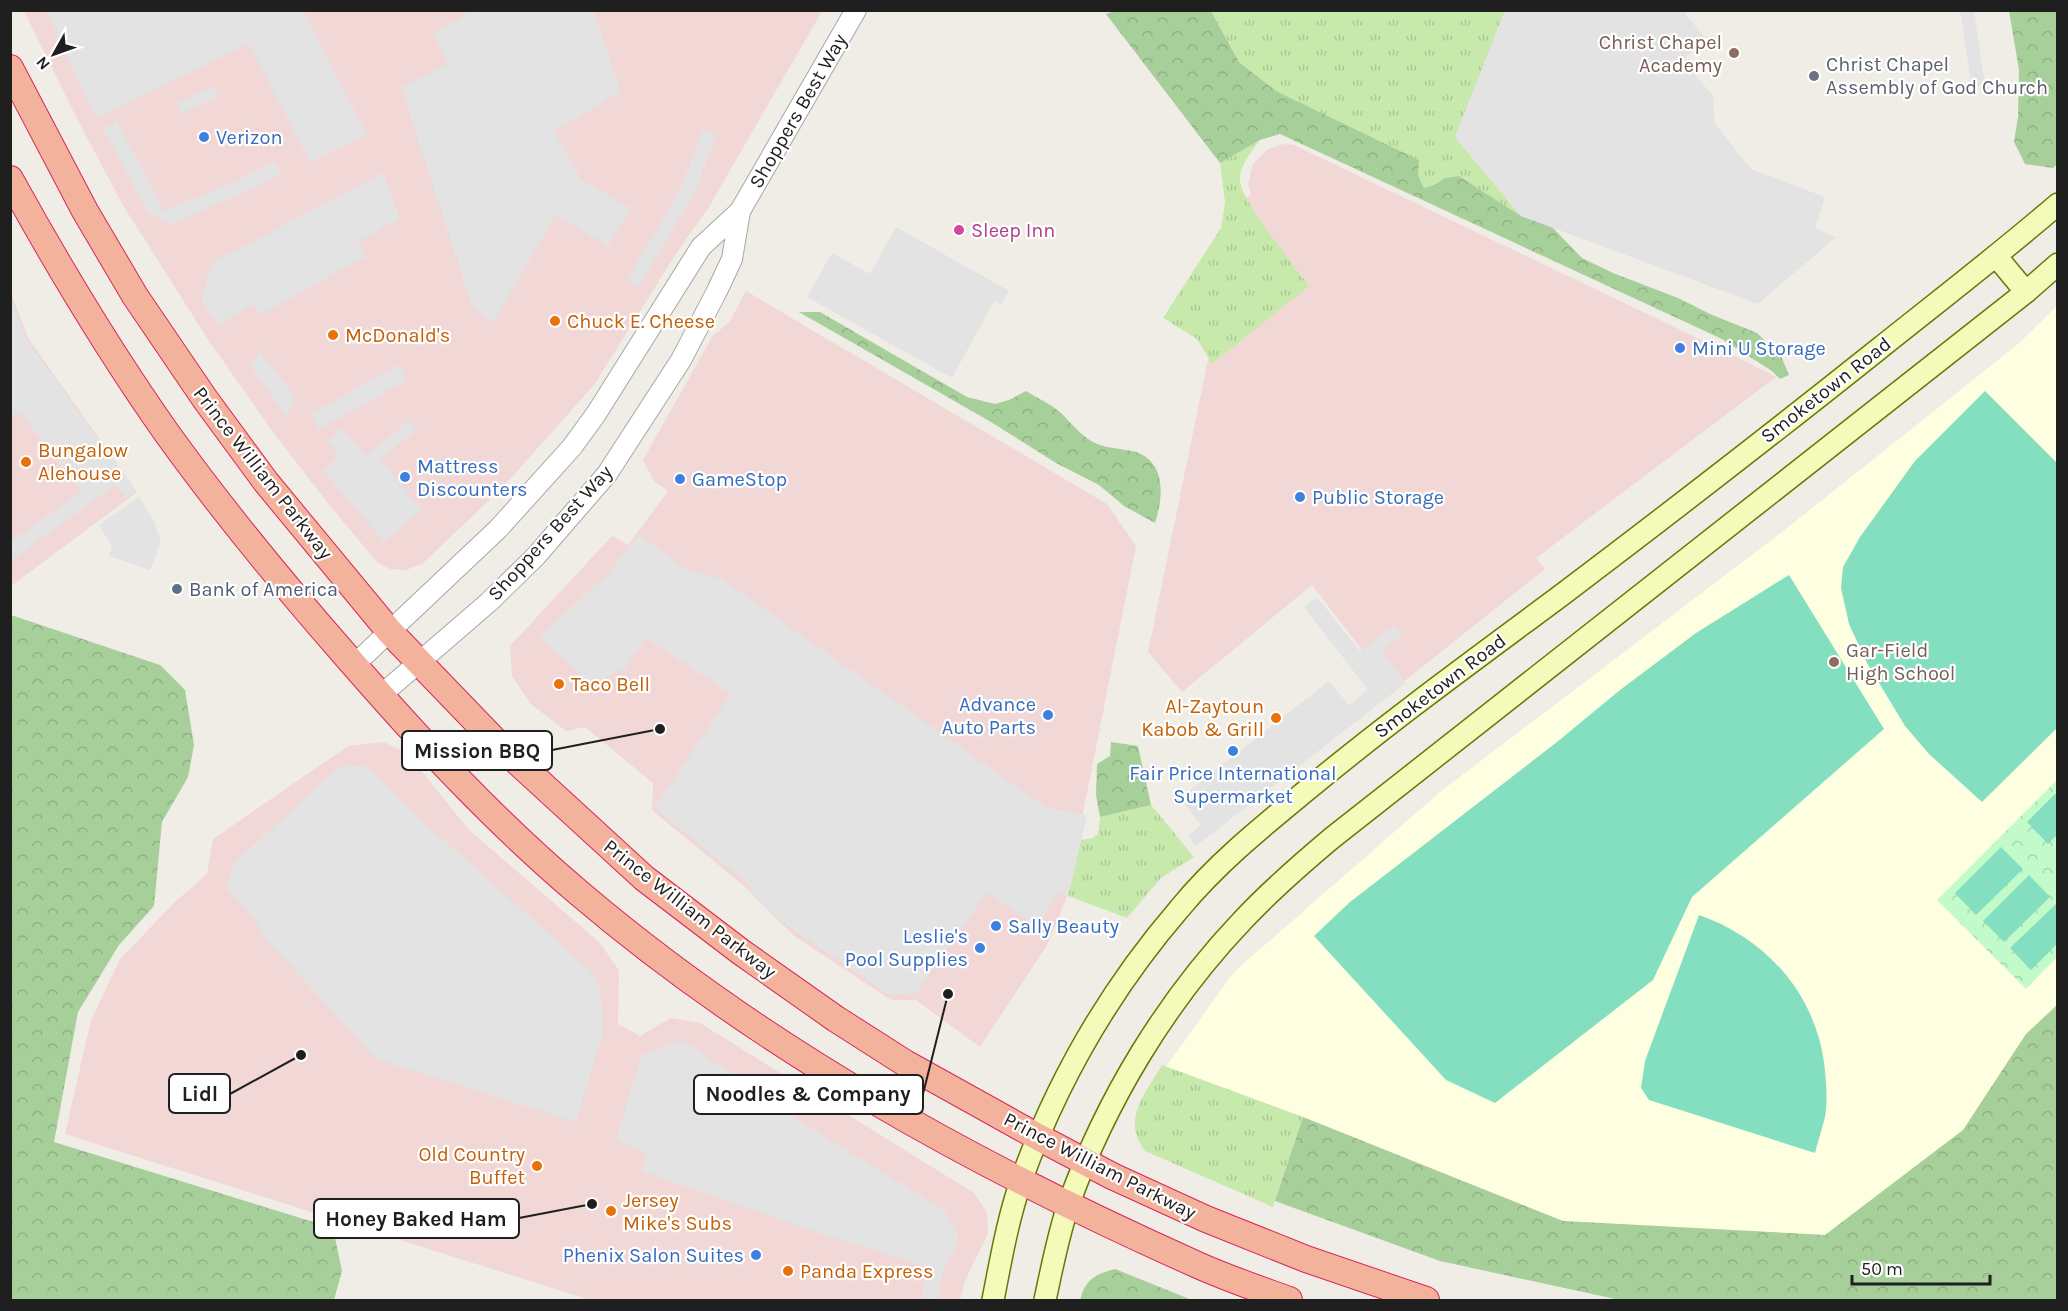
<svg xmlns="http://www.w3.org/2000/svg" width="2068" height="1311" font-family="Karla,sans-serif">
<style>
.commercial{fill:#f1d7d5}
.education{fill:#feffe0}
.grass{fill:url(#grass-tufts)}
.forest{fill:url(#forest-crowns)}
.park{fill:url(#park-crowns)}
.pitch{fill:#84dfc0}
.parking{fill:#e3e3e3}
.lines{fill:none;stroke-linecap:round;stroke-linejoin:round}
.tertiary-casing{stroke:#a6a6a6;stroke-width:22}
.secondary-casing{stroke:#667805;stroke-width:24}
.trunk-casing{stroke:#db255b;stroke-width:28}
.tertiary{stroke:#fff;stroke-width:20}
.secondary{stroke:#f3faba;stroke-width:21}
.trunk{stroke:#f2b29c;stroke-width:26}
.education-dot{fill:#8d6e63;stroke:#fff;stroke-width:2}
.worship-dot{fill:#6b7280;stroke:#fff;stroke-width:2}
.shop-dot{fill:#3f7fe0;stroke:#fff;stroke-width:2}
.hotel-dot{fill:#d1479c;stroke:#fff;stroke-width:2}
.food-dot{fill:#e8710a;stroke:#fff;stroke-width:2}
.service-dot{fill:#5c6f8a;stroke:#fff;stroke-width:2}
.labels{text-anchor:middle;dominant-baseline:central;stroke-width:4.5;stroke-linejoin:round;paint-order:stroke}
.education-label{font-size:20px;fill:#785e54;stroke:#fff;text-anchor:end}
.worship-label{font-size:20px;fill:#5b616d;stroke:#fff;text-anchor:start}
.street-label{font-size:20px;fill:#1f1f1f;stroke:#fff}
.shop-label{font-size:20px;fill:#366cbe;stroke:#fff;text-anchor:start}
.hotel-label{font-size:20px;fill:#b23c85;stroke:#fff;text-anchor:start}
.food-label{font-size:20px;fill:#c56008;stroke:#fff;text-anchor:start}
.service-label{font-size:20px;fill:#4e5e75;stroke:#fff;text-anchor:start}
.leader{fill:none;stroke:#1f1f1f;stroke-width:2}
.callout-dot{fill:#1f1f1f;stroke:#fff;stroke-width:2}
.callout{fill:#fff;stroke:#1f1f1f;stroke-width:2}
.callout-label{font-size:21px;text-anchor:middle;font-weight:bold;fill:#1f1f1f}
</style>
<defs>
<pattern id="grass-tufts" width="24" height="20" patternUnits="userSpaceOnUse" patternTransform="scale(1.5)"><rect width="24" height="20" fill="#c7eaac"/><path d="M3 7l-1-3M5 7V3M7 7l1-3M15 17l-1-3M17 17v-4M19 17l1-3" fill="none" stroke="#aac894"/></pattern>
<pattern id="forest-crowns" width="20" height="18" patternUnits="userSpaceOnUse" patternTransform="scale(1.5)"><rect width="20" height="18" fill="#a7cf9a"/><path d="M2 6a3 3 0 1 1 6 0M12 15a3 3 0 1 1 6 0" fill="none" stroke="#8fb184"/></pattern>
<pattern id="park-crowns" width="20" height="18" patternUnits="userSpaceOnUse" patternTransform="scale(1.5)"><rect width="20" height="18" fill="#c3faca"/><path d="M2 6a3 3 0 1 1 6 0M12 15a3 3 0 1 1 6 0" fill="none" stroke="#a7d6ad"/></pattern>
</defs>
<rect width="100%" height="100%" fill="#f0ede6"/>
<g class="commercial">
<path d="M24,11H822L709,207L677,252L594,385L502,488L422,564L406,570L390,569L378,563L330,506L273,432L209,341L124,207L74,113Z"/>
<path d="M1284,144L1294,145L1714,346L1776,377L1536,558L1545,569L1393,690L1312,585L1182,692L1148,652L1240,204L1251,194L1248,184L1253,164L1268,149Z"/>
<path d="M10,291L28,338L137,492L11,586Z"/>
<path d="M746,291L1107,504L1136,546L1066,899L1047,945L980,1047L916,1000H891L793,935L744,886L652,810L653,783L585,727L566,731L531,704L512,676L510,646L612,536L628,545L668,491L654,481L643,460L712,337L730,321Z"/>
<path d="M384,742L407,753L469,830L599,942L619,970L618,1024L640,1036L671,1018L700,1023L974,1193L987,1212L988,1233L965,1281L960,1300H590L65,1134L91,1020L120,959L175,902L207,874L213,839L348,746Z"/>
</g>
<path class="education" d="M2057,306V1005L2026,1034L1963,1130L1825,1235L1563,1221L1303,1117L1166,1067L1234,972L1440,792L1782,532L2018,344Z"/>
<g class="grass">
<path d="M1211,11H1505L1455,137L1521,216L1459,176L1445,178L1436,184L1424,188L1418,175V160L1276,91L1239,62Z"/>
<path d="M1260,140C1252,151 1239,166 1240,181C1241,201 1295,266 1309,286L1212,364L1197,339L1163,318L1221,228L1225,202L1220,163Z"/>
<path d="M1151,805L1194,857L1161,878L1127,918L1068,896L1081,840L1093,838L1098,834L1100,817Z"/>
<path d="M1162,1065L1303,1117L1273,1207L1145,1151C1121,1120 1145,1094 1162,1065Z"/>
</g>
<g class="forest">
<path d="M1117,10L1211,11L1239,62L1276,91L1419,160L1418,175L1424,188L1436,184L1445,178L1459,176L1521,216L1552,227L1582,258L1613,273L1678,298L1710,314L1757,333L1781,356L1789,375L1780,379L1772,371L1722,339L1280,134L1260,140L1220,163L1106,14Z"/>
<path d="M2009,11H2057L2058,163L2053,168L2025,164L2014,142L2018,117L2019,70Z"/>
<path d="M799,312H820L967,397L995,404L1009,400L1026,391C1037,398 1051,404 1061,413C1071,423 1079,433 1091,441C1105,449 1121,448 1136,452C1167,463 1163,498 1155,523L1124,506L1099,485L1056,463L991,422Z"/>
<path d="M11,615L160,665L185,690L194,745L188,777L162,822L154,906L119,945L78,1012L54,1142L333,1228L342,1271L334,1300H11Z"/>
<path d="M1111,742L1138,746L1151,805L1100,817L1096,795L1097,764L1110,756Z"/>
<path d="M2057,1005V1300H1620L1440,1261L1275,1201L1303,1117L1563,1221L1825,1235L1963,1130L2026,1034Z"/>
<path d="M1115,1269L1192,1300H1080C1085,1280 1095,1274 1115,1269Z"/>
</g>
<path class="park" d="M2057,780V957L2026,989L1937,900Z"/>
<g class="pitch">
<path d="M1985,391L2057,463L2058,727L1982,802L1929,754L1905,726L1867,663L1849,624L1841,588L1843,567L1860,537L1915,461Z"/>
<path d="M1789,575L1884,729L1692,897L1653,980L1495,1103L1446,1080L1314,936L1350,902L1557,742L1620,690L1696,633Z"/>
<path d="M2057,792V835L2048,844L2027,822Z"/>
<path d="M2001,847L2023,869L1976,915L1955,893Z"/>
<path d="M2029,875L2050,897L2004,942L1983,921Z"/>
<path d="M2057,903V944L2031,970L2010,948Z"/>
<path d="M1699,915C1765,938 1814,992 1824,1062C1826,1079 1828,1099 1825,1117C1822,1129 1818,1141 1815,1153L1649,1100L1641,1088L1645,1061Z"/>
</g>
<g class="parking">
<path d="M473,10L594,11L621,92L554,131L581,179L631,208L608,246L556,215L493,323L473,309L401,87L448,63L433,34Z"/>
<path d="M46,11H303L367,135L310,162L249,44L96,118Z"/>
<path d="M1505,11H1683L1706,39L1683,60L1713,96L1715,124L1751,169L1825,197L1815,228L1836,237L1758,304L1521,216L1455,137Z"/>
<path d="M1960,11H1974L1985,85L1972,88Z"/>
<path d="M214,86L219,96L181,114L177,103Z"/>
<path d="M117,121L164,211L238,180L274,161L281,174L245,192L172,224L149,214L103,129Z"/>
<path d="M703,130L717,135L694,194L639,287L627,279L679,192Z"/>
<path d="M383,173L400,218L359,242L365,257L260,315L254,304L218,325L201,299L213,262Z"/>
<path d="M896,227L1009,291L1001,305L994,301L952,378L807,297L832,253L870,274Z"/>
<path d="M10,296L27,340L136,491L126,498L115,485L11,561V541L81,492L20,412L11,418Z"/>
<path d="M260,351L295,397L287,417L251,367Z"/>
<path d="M398,365L407,380L319,430L310,414Z"/>
<path d="M409,420L417,429L381,460L422,510L384,542L323,470L339,456L327,441L342,428L366,456Z"/>
<path d="M139,497L153,519L161,542L150,570L109,556L112,546L99,525Z"/>
<path d="M639,535L688,570L722,579L1047,808L1087,815L1068,896L1057,894L1037,926L987,893L916,993L889,995L788,926L763,905L748,884L654,808L731,694L646,638L625,668L591,684L540,637L609,572Z"/>
<path d="M1317,597L1360,651L1394,626L1402,635L1382,651L1406,683L1196,846L1188,836L1201,825L1180,798L1329,681L1349,705L1368,690L1304,607Z"/>
<path d="M346,765L364,766L379,778L399,800L594,974L600,988L603,1025L602,1036L576,1122L376,1059L267,940L251,915L226,887L233,864L332,773Z"/>
<path d="M681,1039L806,1125L944,1210L957,1231V1245L944,1269L938,1300H921L928,1267L822,1234L641,1171L646,1152L616,1140L641,1056Z"/>
</g>
<g class="lines">
<g class="tertiary-casing">
<g id="tertiary">
<path d="M354,665L498,529L572,447L596,414L701,247L740,211L856,10"/>
<path d="M380,696L489,602L536,556L607,474L681,360L717,291L732,259L740,211"/>
</g>
</g>
<g class="secondary-casing">
<g id="secondary">
<path d="M1996,256L2026,292"/>
<path d="M993,1300C1001,1259 1008,1218 1022,1178C1058,1079 1111,988 1180,908C1217,863 1262,827 1307,790C1390,721 1477,658 1563,594C1670,513 1776,431 1880,348C1940,300 2000,254 2058,204"/>
<path d="M1045,1300C1052,1268 1058,1235 1069,1203C1106,1100 1166,1001 1242,921C1270,891 1301,864 1332,838L2026,292L2058,264"/>
</g>
</g>
<g class="trunk-casing">
<g id="trunk">
<path d="M10,68L85,211L135,296L205,399L266,482L390,632L499,745L644,878L741,952L836,1019L905,1063L1038,1137L1112,1176L1206,1219L1306,1259L1426,1300"/>
<path d="M10,179C58,266 109,351 166,432C222,510 283,584 347,657C420,741 494,821 579,893C761,1048 974,1165 1191,1262C1223,1277 1256,1288 1289,1300"/>
</g>
</g>
<use href="#tertiary" class="tertiary"/>
<use href="#secondary" class="secondary"/>
<use href="#trunk" class="trunk"/>
</g>
<g class="education-dot">
<circle cx="1734" cy="53" r="6"/>
<circle cx="1834" cy="662" r="6"/>
</g>
<circle class="worship-dot" cx="1814" cy="76" r="6"/>
<g class="shop-dot">
<circle cx="204" cy="137" r="6"/>
<circle cx="1680" cy="348" r="6"/>
<circle cx="405" cy="477" r="6"/>
<circle cx="680" cy="479" r="6"/>
<circle cx="1300" cy="497" r="6"/>
<circle cx="1048" cy="715" r="6"/>
<circle cx="1233" cy="751" r="6"/>
<circle cx="996" cy="926" r="6"/>
<circle cx="980" cy="948" r="6"/>
<circle cx="756" cy="1255" r="6"/>
</g>
<circle class="hotel-dot" cx="959" cy="230" r="6"/>
<g class="food-dot">
<circle cx="555" cy="321" r="6"/>
<circle cx="333" cy="335" r="6"/>
<circle cx="26" cy="462" r="6"/>
<circle cx="559" cy="684" r="6"/>
<circle cx="1276" cy="718" r="6"/>
<circle cx="537" cy="1166" r="6"/>
<circle cx="611" cy="1211" r="6"/>
<circle cx="788" cy="1271" r="6"/>
</g>
<circle class="service-dot" cx="177" cy="589" r="6"/>
<g class="labels">
<g class="education-label">
<text x="1722" y="42">Christ Chapel<tspan x="1722" dy="23">Academy</tspan></text>
<text x="1846" y="650" text-anchor="start">Gar-Field<tspan x="1846" dy="23">High School</tspan></text>
</g>
<g class="worship-label">
<text x="1826" y="64">Christ Chapel<tspan x="1826" dy="23">Assembly of God Church</tspan></text>
</g>
<g class="street-label">
<text transform="translate(798 111) rotate(-60)">Shoppers Best Way</text>
<text transform="translate(1826 390) rotate(-38)">Smoketown Road</text>
<text transform="translate(263 473) rotate(52)">Prince William Parkway</text>
<text transform="translate(550 533) rotate(-48)">Shoppers Best Way</text>
<text transform="translate(1440 686) rotate(-37)">Smoketown Road</text>
<text transform="translate(690 909) rotate(38)">Prince William Parkway</text>
<text transform="translate(1100 1166) rotate(27)">Prince William Parkway</text>
</g>
<g class="shop-label">
<text x="216" y="137">Verizon</text>
<text x="1692" y="348">Mini U Storage</text>
<text x="417" y="466">Mattress<tspan x="417" dy="23">Discounters</tspan></text>
<text x="692" y="479">GameStop</text>
<text x="1312" y="497">Public Storage</text>
<text x="1036" y="704" text-anchor="end">Advance<tspan x="1036" dy="23">Auto Parts</tspan></text>
<text x="1233" y="773" text-anchor="middle">Fair Price International<tspan x="1233" dy="23">Supermarket</tspan></text>
<text x="1008" y="926">Sally Beauty</text>
<text x="968" y="936" text-anchor="end">Leslie's<tspan x="968" dy="23">Pool Supplies</tspan></text>
<text x="744" y="1255" text-anchor="end">Phenix Salon Suites</text>
</g>
<g class="hotel-label">
<text x="971" y="230">Sleep Inn</text>
</g>
<g class="food-label">
<text x="567" y="321">Chuck E. Cheese</text>
<text x="345" y="335">McDonald's</text>
<text x="38" y="450">Bungalow<tspan x="38" dy="23">Alehouse</tspan></text>
<text x="571" y="684">Taco Bell</text>
<text x="1264" y="706" text-anchor="end">Al-Zaytoun<tspan x="1264" dy="23">Kabob &amp; Grill</tspan></text>
<text x="525" y="1154" text-anchor="end">Old Country<tspan x="525" dy="23">Buffet</tspan></text>
<text x="623" y="1200">Jersey<tspan x="623" dy="23">Mike's Subs</tspan></text>
<text x="800" y="1271">Panda Express</text>
</g>
<g class="service-label">
<text x="189" y="589">Bank of America</text>
</g>
</g>
<path class="leader" d="M660 729L552 750M301 1055L230 1094M948 994L923 1094M592 1204L519 1218"/>
<g class="callout-dot">
<circle cx="660" cy="729" r="6"/>
<circle cx="301" cy="1055" r="6"/>
<circle cx="948" cy="994" r="6"/>
<circle cx="592" cy="1204" r="6"/>
</g>
<g class="callout">
<rect x="402" y="731" width="150" height="39" rx="6"/>
<rect x="169" y="1074" width="61" height="39" rx="6"/>
<rect x="694" y="1075" width="229" height="39" rx="6"/>
<rect x="314" y="1199" width="205" height="39" rx="6"/>
</g>
<g class="callout-label">
<text x="477" y="758">Mission BBQ</text>
<text x="200" y="1101">Lidl</text>
<text x="808" y="1101">Noodles &amp; Company</text>
<text x="416" y="1226">Honey Baked Ham</text>
</g>
<rect width="2068" height="1311" fill="none" stroke="#1f1f1f" stroke-width="24"/>
<g transform="translate(54 54) rotate(230)" stroke="#ffffff" stroke-width="4.5" paint-order="stroke">
<path d="M0-4.5L10 22L0 15L-10 22Z" fill="#1f1f1f"/>
<text y="-9" font-size="16" font-weight="bold" text-anchor="middle" fill="#1f1f1f">N</text>
</g>
<path d="M1852 1275v9h138v-9" fill="none" stroke="#1f1f1f" stroke-width="3"/>
<text x="1861" y="1275" font-size="18" fill="#1f1f1f" stroke="#ffffff" stroke-width="4.5" paint-order="stroke">50 m</text>
</svg>
